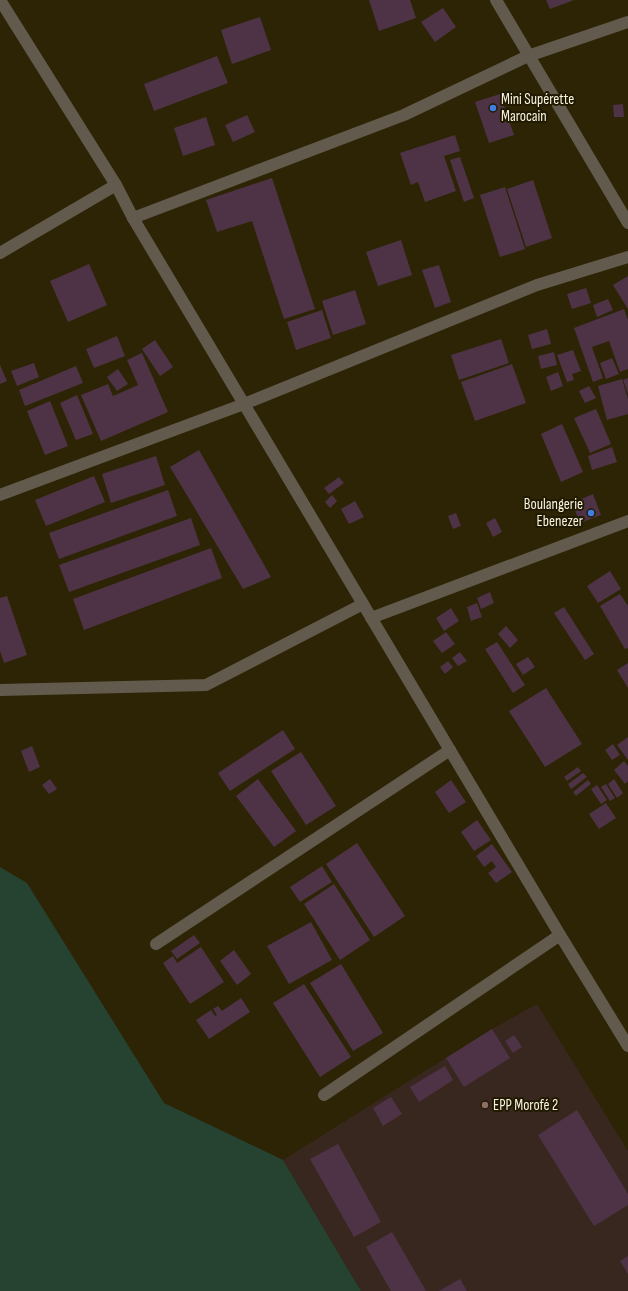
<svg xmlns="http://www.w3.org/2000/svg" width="628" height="1291" font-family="'Sofia Sans Condensed',sans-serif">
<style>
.education{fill:#38271f}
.green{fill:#264231}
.building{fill:#4e3346}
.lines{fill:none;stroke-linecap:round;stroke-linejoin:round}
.minor{stroke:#635a4e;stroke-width:12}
.shop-dot{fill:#3f7fe0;stroke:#221a00;stroke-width:1.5}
.education-dot{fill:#8d6e63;stroke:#221a00;stroke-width:1.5}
.labels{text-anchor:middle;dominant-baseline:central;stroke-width:4;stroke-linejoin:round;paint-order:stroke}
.poi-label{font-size:15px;fill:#f7f3e1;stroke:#221a00;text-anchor:start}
</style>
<rect width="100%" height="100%" fill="#2c2404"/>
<path class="education" d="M537,1004L628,1151V1291H361L283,1160L492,1029Z"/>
<path class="green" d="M0,867L27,883L164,1103L283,1160L361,1291H0Z"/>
<g class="building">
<path d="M369,0H410L416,18L379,31Z"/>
<path d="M546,0H574L550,9Z"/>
<path d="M443,8L456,27L435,42L421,22Z"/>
<path d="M260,17L271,50L232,64L221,30Z"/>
<path d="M217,56L228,83L154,111L144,84Z"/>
<path d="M500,94L514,135L489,143L475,102Z"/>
<path d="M623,104L624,117H614L613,105Z"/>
<path d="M247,115L255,132L233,142L225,125Z"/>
<path d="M206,117L215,145L183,156L174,128Z"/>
<path d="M455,135L460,151L444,156L456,191L425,202L418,182L411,185L400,153Z"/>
<path d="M460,157L474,198L464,202L450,160Z"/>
<path d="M272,178L315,309L284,319L252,221L217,232L206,200Z"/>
<path d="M533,180L552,238L526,247L507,189Z"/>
<path d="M505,187L525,249L500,257L480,195Z"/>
<path d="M401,240L412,275L378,286L366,252Z"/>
<path d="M89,264L107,305L68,322L50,281Z"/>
<path d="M439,265L451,302L435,308L422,270Z"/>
<path d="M628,276V309L613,285Z"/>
<path d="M586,288L591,303L572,309L567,294Z"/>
<path d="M355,290L366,324L333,335L322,301Z"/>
<path d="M608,299L613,310L597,317L593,305Z"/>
<path d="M624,309L628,320V369L620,372L609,341L592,347L603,378L593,382L574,328Z"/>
<path d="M322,310L331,338L296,350L287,322Z"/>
<path d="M547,329L551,344L532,349L528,335Z"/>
<path d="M117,336L125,356L94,368L86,349Z"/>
<path d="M501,339L509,363L459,380L451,355Z"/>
<path d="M155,340L173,367L160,376L142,349Z"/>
<path d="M573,350L581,371L572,374L574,380L567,382L557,355Z"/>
<path d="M554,352L557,365L541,369L538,356Z"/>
<path d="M142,353L168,412L101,441L81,395L108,384L113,396L138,385L127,360Z"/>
<path d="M612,358L619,374L606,379L600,363Z"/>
<path d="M34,363L39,377L17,386L11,371Z"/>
<path d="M512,364L526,403L475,421L461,382Z"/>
<path d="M0,365L7,381L0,384Z"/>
<path d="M76,366L83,383L25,406L19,390Z"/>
<path d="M118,369L128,384L117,391L107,377Z"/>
<path d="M558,372L563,386L551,391L546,377Z"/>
<path d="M628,378V394L623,380Z"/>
<path d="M622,379L628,399V414L607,420L598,386Z"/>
<path d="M589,386L596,398L585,403L579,391Z"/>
<path d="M77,395L93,434L76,440L60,403Z"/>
<path d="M50,401L68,446L45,455L27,411Z"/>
<path d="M596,409L611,444L590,453L574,418Z"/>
<path d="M562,424L583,472L561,482L541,434Z"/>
<path d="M612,447L617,462L592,470L588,456Z"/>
<path d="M199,450L271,577L243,589L170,467Z"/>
<path d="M156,456L165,485L111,503L102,474Z"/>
<path d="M94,476L105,502L46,526L35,500Z"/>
<path d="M339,477L344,483L329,494L324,488Z"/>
<path d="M168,490L177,516L59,559L49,533Z"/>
<path d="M593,494L601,515L580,523L572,503Z"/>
<path d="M332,495L337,501L330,508L325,502Z"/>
<path d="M355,501L364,517L349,524L341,509Z"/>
<path d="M456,513L461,526L453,529L448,516Z"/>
<path d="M191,518L200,545L69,592L59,565Z"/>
<path d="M495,518L502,532L493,537L486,523Z"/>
<path d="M211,548L222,578L84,630L73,599Z"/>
<path d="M610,571L621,589L598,603L587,586Z"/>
<path d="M490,592L494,603L481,609L477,598Z"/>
<path d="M620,594L628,606V648L625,649L600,606Z"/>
<path d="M7,596L27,655L4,663L0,651V598Z"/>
<path d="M477,603L482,617L471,621L467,607Z"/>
<path d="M564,607L594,654L585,660L554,613Z"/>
<path d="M451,608L459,621L444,631L436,618Z"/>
<path d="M506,626L518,640L510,648L498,634Z"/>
<path d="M446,632L455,644L442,653L433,641Z"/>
<path d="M497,642L525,685L513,693L485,649Z"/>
<path d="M460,652L467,661L458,666L452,658Z"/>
<path d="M528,657L535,667L523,675L516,664Z"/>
<path d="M448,661L453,667L445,674L440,667Z"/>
<path d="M628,663V688L617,670Z"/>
<path d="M546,688L582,744L545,767L509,711Z"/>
<path d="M283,730L295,749L230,791L218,773Z"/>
<path d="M628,737V760L617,745Z"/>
<path d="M613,744L620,755L612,760L605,750Z"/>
<path d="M32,746L40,767L29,772L21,751Z"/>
<path d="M301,752L336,806L306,825L271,771Z"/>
<path d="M624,761L628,766V781L625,784L614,770Z"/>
<path d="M578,767L581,771L567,781L564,777Z"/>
<path d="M583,773L587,777L571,789L568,784Z"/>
<path d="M50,779L57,789L49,794L42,785Z"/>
<path d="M258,779L296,831L274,847L236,796Z"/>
<path d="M614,779L623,793L617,798L608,784Z"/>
<path d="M451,780L466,802L449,813L435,792Z"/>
<path d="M588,780L591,784L576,796L573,792Z"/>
<path d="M606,784L615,798L610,801L601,787Z"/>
<path d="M597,785L607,800L601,804L591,789Z"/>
<path d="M606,803L616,818L599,829L589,814Z"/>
<path d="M477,820L491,840L474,851L461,832Z"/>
<path d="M357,843L405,916L374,937L326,864Z"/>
<path d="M492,844L512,872L496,883L488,873L496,867L492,861L484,867L476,856Z"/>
<path d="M322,866L332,882L300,902L290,887Z"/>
<path d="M334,884L370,940L340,960L304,904Z"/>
<path d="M311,922L332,960L289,984L267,946Z"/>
<path d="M194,935L200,943L177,959L171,951Z"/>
<path d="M201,947L224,982L190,1004L163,963L173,956L177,963Z"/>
<path d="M234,950L251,974L237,985L220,961Z"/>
<path d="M341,964L383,1033L353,1051L310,983Z"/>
<path d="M304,984L351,1057L320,1077L273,1003Z"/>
<path d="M241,998L250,1012L209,1039L196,1020L211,1010L215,1016L217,1015L213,1009L218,1006L222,1011Z"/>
<path d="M492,1029L510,1058L464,1087L446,1058Z"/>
<path d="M514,1035L522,1047L513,1053L505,1041Z"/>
<path d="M445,1066L453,1080L419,1102L410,1087Z"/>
<path d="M391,1097L402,1114L383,1126L373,1108Z"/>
<path d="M577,1110L628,1194V1205L594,1226L538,1135Z"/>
<path d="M338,1144L381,1222L354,1237L310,1159Z"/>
<path d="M392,1232L426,1291H391L366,1247Z"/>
<path d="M628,1256V1274L620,1261Z"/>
<path d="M460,1279L467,1291H439Z"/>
</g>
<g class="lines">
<g class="minor">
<path d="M0,0L116,185L133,218L244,404L560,935L628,1046"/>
<path d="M496,0L628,223"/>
<path d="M133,218L404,115L528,56L628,22"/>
<path d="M0,253L116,185"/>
<path d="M0,495L244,404L537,285L628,257"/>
<path d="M371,618L628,521"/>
<path d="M0,690L206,685L363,604"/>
<path d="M156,944L450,750"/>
<path d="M324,1095L560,935"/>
</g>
</g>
<g class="shop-dot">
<circle cx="493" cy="108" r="4"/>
<circle cx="591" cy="513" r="4"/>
</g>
<circle class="education-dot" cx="485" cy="1105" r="4"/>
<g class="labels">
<g class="poi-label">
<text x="501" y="99">Mini Supérette<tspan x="501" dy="17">Marocain</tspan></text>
<text x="583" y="504" text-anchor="end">Boulangerie<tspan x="583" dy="17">Ebenezer</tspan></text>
<text x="493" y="1105">EPP Morofé 2</text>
</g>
</g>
</svg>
